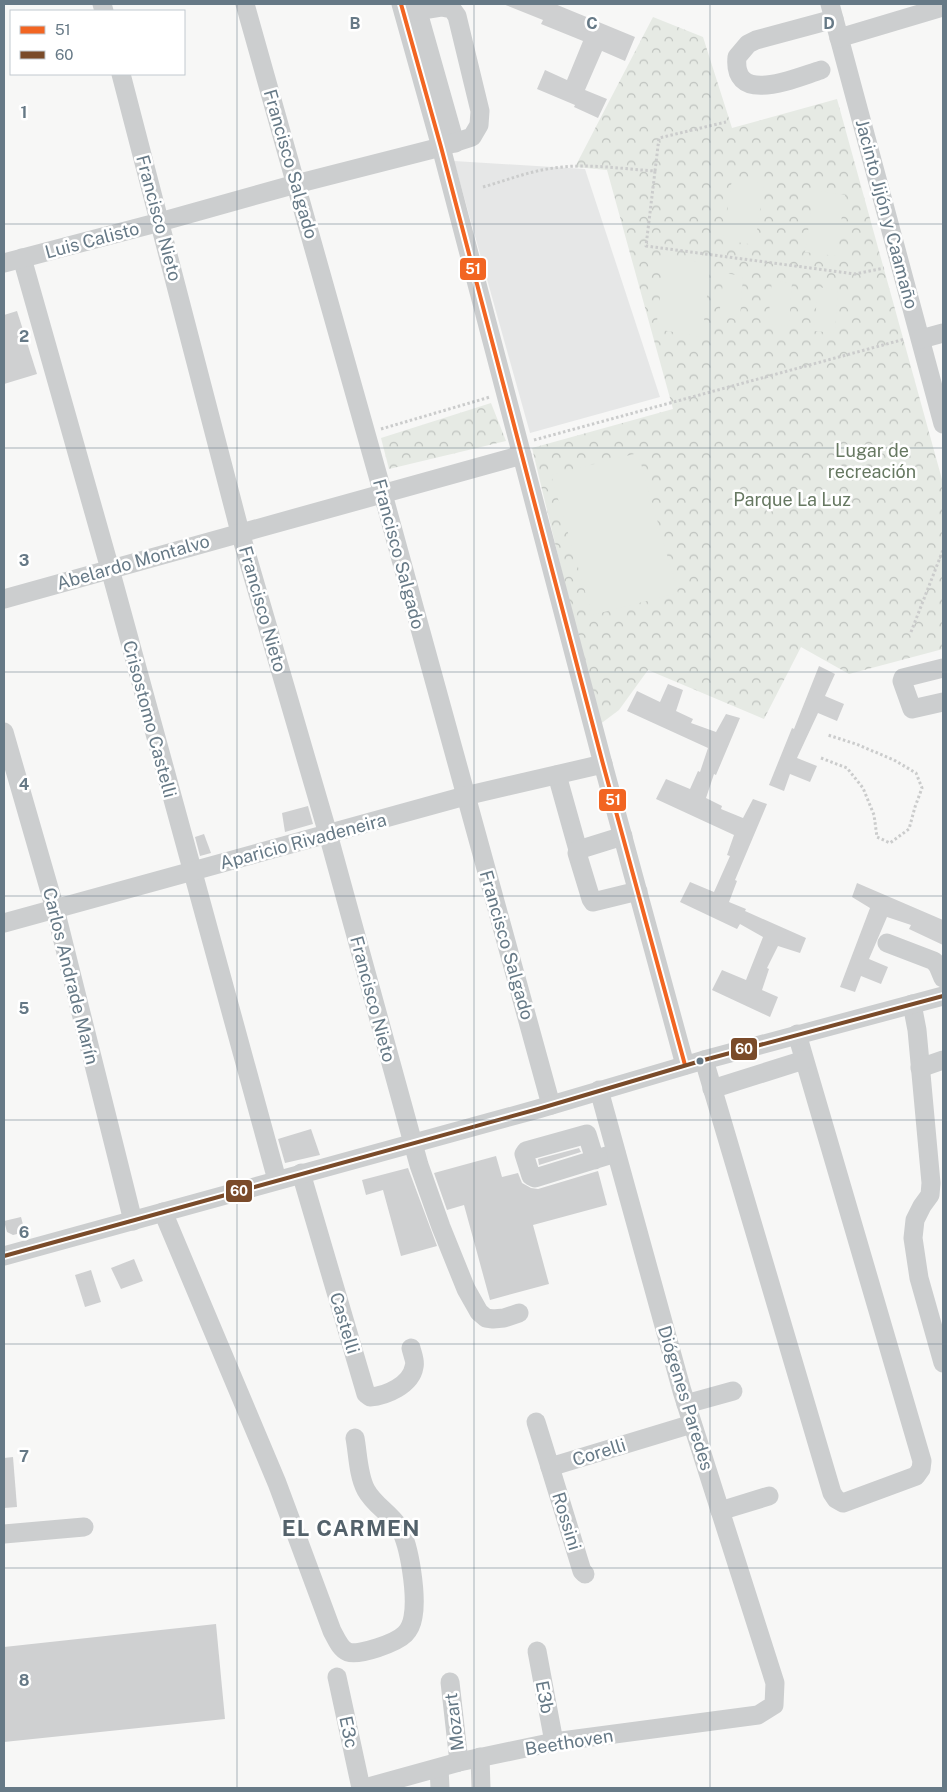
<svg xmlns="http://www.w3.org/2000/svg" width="947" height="1792" font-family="'Public Sans',sans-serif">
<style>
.built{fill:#e6e7e7}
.park{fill:url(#park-crowns)}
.garden{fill:#e6eae4}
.building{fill:#cfd0d1}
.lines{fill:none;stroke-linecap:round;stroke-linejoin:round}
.path{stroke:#cbcccc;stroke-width:3;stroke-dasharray:2.5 2.5;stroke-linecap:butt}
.minor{stroke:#cccecf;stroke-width:19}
.bus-1-casing{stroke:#fff;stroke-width:8}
.bus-2-casing{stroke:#fff;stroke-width:8}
.bus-1{stroke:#f26522;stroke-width:4}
.bus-2{stroke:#7a4b2a;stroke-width:4}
.grid{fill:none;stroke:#667986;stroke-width:1;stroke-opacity:0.55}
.bus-dot{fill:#667986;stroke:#fff;stroke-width:2}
.labels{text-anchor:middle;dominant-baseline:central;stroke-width:5;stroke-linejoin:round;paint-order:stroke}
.street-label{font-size:18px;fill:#667986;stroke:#fff}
.park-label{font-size:18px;fill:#667861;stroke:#fff}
.district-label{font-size:22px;font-weight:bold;letter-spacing:1px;fill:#54626b;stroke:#fff}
.grid-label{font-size:16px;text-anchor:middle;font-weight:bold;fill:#667986;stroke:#fff;stroke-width:5;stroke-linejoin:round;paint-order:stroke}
.line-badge{stroke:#fff;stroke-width:2}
.badge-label{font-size:14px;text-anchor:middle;font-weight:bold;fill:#fff}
</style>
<defs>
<pattern id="park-crowns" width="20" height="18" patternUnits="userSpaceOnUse" patternTransform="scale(1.25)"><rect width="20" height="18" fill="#e6eae4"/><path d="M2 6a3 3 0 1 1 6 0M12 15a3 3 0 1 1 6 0" fill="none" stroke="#bec2be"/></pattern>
</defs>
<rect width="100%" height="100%" fill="#f7f7f6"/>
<path class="built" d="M454,161L585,169L660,397L530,433Z"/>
<g class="park">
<path d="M653,17L703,37L732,128L837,99L943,483V649L849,674L801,647L764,719L648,670L619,710L599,725L532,448L673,409L607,170L575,167Z"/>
<path d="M491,403L506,441L389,469L381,438Z"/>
</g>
<g class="garden">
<path d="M732,179L764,183L755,245L723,240Z"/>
<path d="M814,190L845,195L836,256L805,252Z"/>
<path d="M665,256L711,264L702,337L656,329Z"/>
<path d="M724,273L743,276L740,319L719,317Z"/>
<path d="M772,280L792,283L789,326L768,324Z"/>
<path d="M818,287L838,290L835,333L814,331Z"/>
<path d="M638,453L678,593L592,615L551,475Z"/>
</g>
<g class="building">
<path d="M503,4H555L635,37L625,61L602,51L585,90L607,99L598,118L574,107L575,105L537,89L545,70L567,80L583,41L541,24L543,20Z"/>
<path d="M17,311L37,374L4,384V315Z"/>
<path d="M819,666L835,674L825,696L844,704L837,721L818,713L797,758L817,766L810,782L790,774L784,791L769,785L792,728L794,729Z"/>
<path d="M668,684L683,690L676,711L693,719L691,723L716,732L726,714L740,718L716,775L714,774L706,798L722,806L721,809L743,818L753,799L767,804L735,880L737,881L729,902L746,909L745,911L806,938L800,953L778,946L767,968L769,969L762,990L778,997L770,1017L712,990L722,970L746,980L763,937L740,924L737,929L680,902L690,882L714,892L730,856L727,855L734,835L656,799L666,779L690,789L698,771L700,772L708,748L627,711L637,691L660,702Z"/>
<path d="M308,806L313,824L285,832L282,813Z"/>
<path d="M204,834L211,853L200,856L195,837Z"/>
<path d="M857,883L943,920V945L909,929L911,925L887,917L869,959L888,967L881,984L861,976L855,992L840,987L870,908L852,897Z"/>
<path d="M311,1129L320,1155L285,1163L278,1139Z"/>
<path d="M579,1148L581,1152L539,1165L538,1159Z"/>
<path d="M496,1156L502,1177L518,1173L522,1183L531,1188L538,1189L598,1171L607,1205L533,1225L549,1284L490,1300L464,1205L447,1210L434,1173Z"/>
<path d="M408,1168L437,1246L401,1256L383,1190L366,1195L362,1180Z"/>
<path d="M21,1217L25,1232L13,1235L7,1232L4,1221Z"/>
<path d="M134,1259L143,1281L121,1289L111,1268Z"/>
<path d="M91,1270L101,1302L85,1307L75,1275Z"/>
<path d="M13,1457L17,1507L4,1508V1458Z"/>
<path d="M216,1624L225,1719L4,1742V1647Z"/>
</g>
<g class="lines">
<g class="path">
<path d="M655,171L659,138L726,122"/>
<path d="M483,187C507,180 530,171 554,168C587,163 622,169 655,171L646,246L855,274L884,268"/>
<path d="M381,429L490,397"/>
<path d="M534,440L905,339"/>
<path d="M911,632L943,550"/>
<path d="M821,758L847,768L863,788L874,815L877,837L890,843L909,829L915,807L922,788L916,773L894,760L856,744L828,735"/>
</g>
<g class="minor">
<path d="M102,4L104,11"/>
<path d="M245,4L383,494L551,1105"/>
<path d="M401,4L441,147L603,764L685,1065"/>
<path d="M830,4L943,424"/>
<path d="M418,12L455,143"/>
<path d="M839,38L943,7"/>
<path d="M821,70C797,77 732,107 737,57L748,44L756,40L834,19"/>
<path d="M121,74L240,532L328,834L419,1165L441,1227L466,1289L479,1312L486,1318L493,1319L504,1318L519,1313"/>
<path d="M22,258L110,569L277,1180"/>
<path d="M4,263L160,222L296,184L441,147L472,137L479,125L480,111L457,16L452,9L441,7L404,13"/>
<path d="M921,339L943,333"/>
<path d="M4,599L522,455"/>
<path d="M943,668L903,678L902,681L912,709L943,702"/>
<path d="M4,732L55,909L133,1221"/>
<path d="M557,775L578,850"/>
<path d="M623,836L578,850L577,853L591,899L593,902L638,891"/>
<path d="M4,923L465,796L603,764"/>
<path d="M887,943L934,961L938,966L943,978"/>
<path d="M912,1004L917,1030L931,1183L930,1195L922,1206L915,1220L913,1238L919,1278L943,1363"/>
<path d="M704,1060L832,1493L836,1499L843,1503L916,1476L921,1469L922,1461L797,1034"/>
<path d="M920,1068L943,1060"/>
<path d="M712,1089L804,1060"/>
<path d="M595,1160L587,1134L526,1151L524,1154L531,1176L535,1178L616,1153"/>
<path d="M301,1173L366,1394L370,1397C386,1396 411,1385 414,1367C416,1362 412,1353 411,1348"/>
<path d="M163,1212L277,1483L332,1631C336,1638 340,1649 348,1652C359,1656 396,1643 405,1634C409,1630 412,1623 413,1617C417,1596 410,1545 399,1527C390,1513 374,1505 366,1490C358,1475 358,1454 355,1438"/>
<path d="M4,1256L538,1109L704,1060L943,996"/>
<path d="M686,1404L733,1391"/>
<path d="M536,1422L550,1467L692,1424"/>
<path d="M550,1467L582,1571L585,1574"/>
<path d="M720,1511L769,1496"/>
<path d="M4,1534L84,1527"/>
<path d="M537,1651L554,1742"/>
<path d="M337,1677L361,1788"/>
<path d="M450,1682L459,1762"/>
<path d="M480,1757L481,1788"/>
<path d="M439,1768L440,1788"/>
<path d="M365,1788L459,1762L554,1742L758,1715L774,1705L775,1683L682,1391L599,1090"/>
</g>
<g class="bus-1-casing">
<path id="bus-1" d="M401,4L441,147L603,764L685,1065"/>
</g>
<g class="bus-2-casing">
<path id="bus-2" d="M4,1256L538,1109L704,1060L943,996"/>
</g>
<use href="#bus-1" class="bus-1"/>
<use href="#bus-2" class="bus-2"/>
</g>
<path class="grid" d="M237,4V1788M474,4V1788M710,4V1788M4,224H943M4,448H943M4,672H943M4,896H943M4,1120H943M4,1344H943M4,1568H943"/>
<circle class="bus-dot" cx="700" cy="1061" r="4.5"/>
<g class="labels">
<g class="street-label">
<text transform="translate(291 164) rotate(74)">Francisco Salgado</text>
<text transform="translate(887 214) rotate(75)">Jacinto Jijón y Caamaño</text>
<text transform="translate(159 218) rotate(75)">Francisco Nieto</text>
<text transform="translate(92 240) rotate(-15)">Luis Calisto</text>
<text transform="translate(399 554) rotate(75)">Francisco Salgado</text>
<text transform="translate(133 562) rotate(-16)">Abelardo Montalvo</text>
<text transform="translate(263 609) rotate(74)">Francisco Nieto</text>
<text transform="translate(150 719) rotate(75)">Crisostomo Castelli</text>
<text transform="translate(303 841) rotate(-15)">Aparicio Rivadeneira</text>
<text transform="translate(507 945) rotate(74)">Francisco Salgado</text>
<text transform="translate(71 976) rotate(76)">Carlos Andrade Marín</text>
<text transform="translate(373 999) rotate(75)">Francisco Nieto</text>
<text transform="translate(345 1323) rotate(73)">Castelli</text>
<text transform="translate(686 1398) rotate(73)">Diógenes Paredes</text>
<text transform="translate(599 1452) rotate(-17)">Corelli</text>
<text transform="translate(567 1521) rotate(73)">Rossini</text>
<text transform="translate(545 1697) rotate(79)">E3b</text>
<text transform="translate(454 1722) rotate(-97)">Mozart</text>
<text transform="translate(349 1732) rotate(78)">E3c</text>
<text transform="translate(569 1742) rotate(-9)">Beethoven</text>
</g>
<g class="park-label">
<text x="872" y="450">Lugar de<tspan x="872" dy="21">recreación</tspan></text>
<text x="792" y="499">Parque La Luz</text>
</g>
<g class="district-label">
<text x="351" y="1528">EL CARMEN</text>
</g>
</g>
<g class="grid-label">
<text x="355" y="29">B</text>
<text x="592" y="29">C</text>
<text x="829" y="29">D</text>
<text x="24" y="118">1</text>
<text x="24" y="342">2</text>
<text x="24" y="566">3</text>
<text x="24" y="790">4</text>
<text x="24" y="1014">5</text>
<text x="24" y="1238">6</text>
<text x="24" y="1462">7</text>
<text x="24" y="1686">8</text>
</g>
<g class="line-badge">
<rect x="459" y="257" width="28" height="24" rx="5" fill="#f26522"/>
<rect x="598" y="788" width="29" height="24" rx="5" fill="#f26522"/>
<rect x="730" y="1037" width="28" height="24" rx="5" fill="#7a4b2a"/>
<rect x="225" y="1179" width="28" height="24" rx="5" fill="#7a4b2a"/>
</g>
<g class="badge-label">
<text x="473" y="274">51</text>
<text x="613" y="805">51</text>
<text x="744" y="1054">60</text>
<text x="239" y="1196">60</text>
</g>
<rect width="947" height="1792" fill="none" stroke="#667986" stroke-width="10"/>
<rect x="10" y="10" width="175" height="65" fill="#ffffff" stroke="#c2c9cf"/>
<rect x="20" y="26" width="25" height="8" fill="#f26522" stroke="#c2c9cf"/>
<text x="55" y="35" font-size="15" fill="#667986">51</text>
<rect x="20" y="51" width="25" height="8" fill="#7a4b2a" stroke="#c2c9cf"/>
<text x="55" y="60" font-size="15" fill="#667986">60</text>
</svg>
